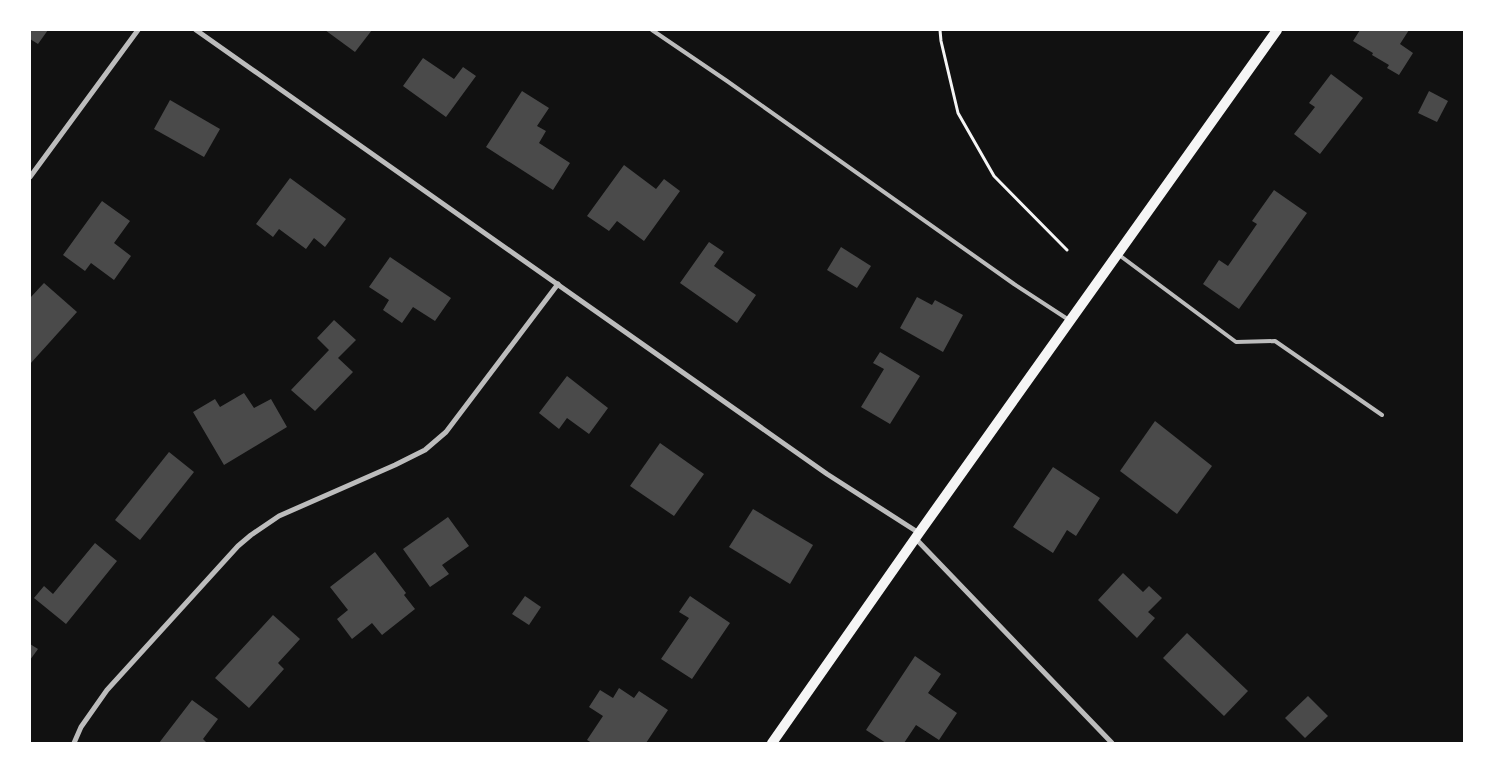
<svg xmlns="http://www.w3.org/2000/svg" width="1494" height="773" font-family="'Fira Sans',sans-serif">
<style>
.building{fill:#4a4a4a}
.lines{fill:none;stroke-linecap:round;stroke-linejoin:round}
.path{stroke:#f5f5f5;stroke-width:3}
.service{stroke:#bcbcbc;stroke-width:4}
.minor{stroke:#bcbcbc;stroke-width:5}
.secondary{stroke:#f5f5f5;stroke-width:10}
</style>
<rect width="100%" height="100%" fill="#111"/>
<g class="building">
<path d="M30,30H48L38,44L30,39Z"/>
<path d="M325,30H372L355,52Z"/>
<path d="M1360,30H1409L1400,44L1413,53L1399,75L1387,68L1389,65L1372,55L1373,53L1353,41Z"/>
<path d="M423,58L454,79L463,67L476,76L446,117L403,86Z"/>
<path d="M1331,74L1363,98L1320,154L1294,134L1315,107L1309,103Z"/>
<path d="M522,91L549,108L537,126L546,131L539,143L570,163L553,190L486,147Z"/>
<path d="M1429,91L1448,101L1437,122L1418,113Z"/>
<path d="M170,100L220,129L204,157L154,129Z"/>
<path d="M624,165L656,189L664,179L680,191L644,241L617,221L609,231L587,216Z"/>
<path d="M290,178L346,219L325,247L314,238L306,249L279,229L273,237L256,224Z"/>
<path d="M1274,190L1307,213L1239,309L1203,284L1219,260L1228,266L1257,224L1252,221Z"/>
<path d="M102,201L130,221L114,243L131,256L114,280L91,263L85,271L63,255Z"/>
<path d="M709,242L724,252L714,266L756,295L737,323L680,283Z"/>
<path d="M841,247L871,266L857,288L827,270Z"/>
<path d="M390,257L451,298L435,321L413,307L402,323L383,310L389,300L369,287Z"/>
<path d="M44,283L77,312L30,364V298Z"/>
<path d="M917,297L932,305L935,300L963,315L943,352L900,328Z"/>
<path d="M334,320L356,340L338,358L353,372L315,411L291,390L329,350L317,338Z"/>
<path d="M880,352L920,376L890,424L861,407L884,369L873,363Z"/>
<path d="M567,376L608,408L589,434L567,418L559,429L539,413Z"/>
<path d="M244,393L254,408L271,399L287,427L224,465L193,412L215,399L220,407Z"/>
<path d="M1155,421L1212,466L1177,514L1120,471Z"/>
<path d="M660,443L704,474L674,516L630,486Z"/>
<path d="M169,452L194,472L140,540L115,520Z"/>
<path d="M1053,467L1100,498L1076,536L1067,530L1053,553L1013,527Z"/>
<path d="M753,509L813,545L790,584L729,547Z"/>
<path d="M448,517L469,546L442,565L449,574L430,587L403,549Z"/>
<path d="M95,543L117,561L66,624L34,598L44,586L53,594Z"/>
<path d="M375,552L406,593L404,595L415,609L382,635L372,623L352,639L337,619L348,610L330,587Z"/>
<path d="M1123,573L1143,592L1149,586L1162,598L1148,612L1155,618L1137,638L1098,600Z"/>
<path d="M525,596L541,607L529,625L512,614Z"/>
<path d="M690,596L730,623L692,679L661,659L689,618L679,612Z"/>
<path d="M273,615L300,639L278,663L284,669L249,708L215,678Z"/>
<path d="M1187,633L1248,691L1224,716L1163,658Z"/>
<path d="M30,644L38,649L30,660Z"/>
<path d="M915,656L941,674L928,693L957,713L939,740L916,725L904,743H886L866,730Z"/>
<path d="M619,688L634,698L639,691L668,710L646,743H592L587,740L603,716L589,707L600,690L613,698Z"/>
<path d="M1308,696L1328,716L1305,738L1285,718Z"/>
<path d="M192,700L218,719L203,739L207,743H159Z"/>
</g>
<g class="lines">
<path class="path" d="M940,30L941,41L958,113L994,176L1067,250"/>
<g class="service">
<path d="M652,30L727,81L1014,284L1069,320"/>
<path d="M1119,255L1236,342L1275,341L1382,415"/>
</g>
<g class="minor">
<path d="M196,30L827,474L919,533"/>
<path d="M30,177L138,30"/>
<path d="M916,539L1112,743"/>
<path d="M74,743L81,727L107,690L238,546L251,535L279,516L395,465L425,450L446,432L558,284"/>
</g>
<path class="secondary" d="M772,743L919,533L1277,30"/>
</g>
<rect width="1494" height="773" fill="none" stroke="#ffffff" stroke-width="62"/>
</svg>
